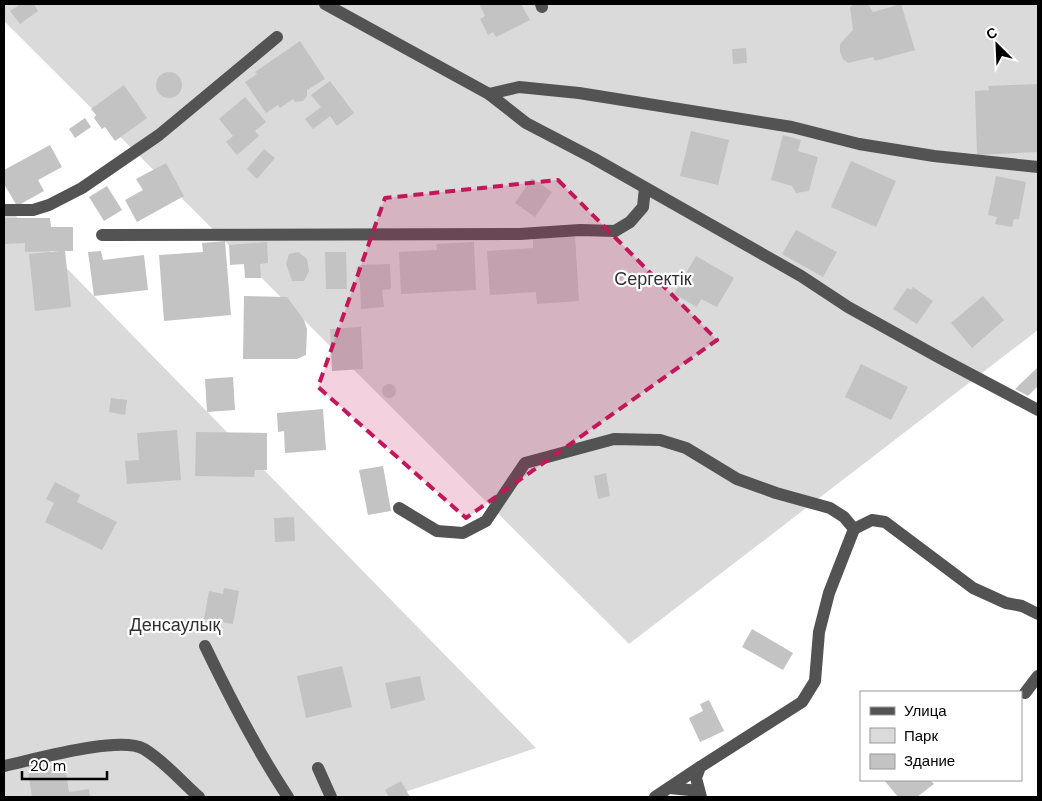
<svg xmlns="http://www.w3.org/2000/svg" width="1042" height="801" font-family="'DM Sans',sans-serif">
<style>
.green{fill:#dadada}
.building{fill:#c3c3c3}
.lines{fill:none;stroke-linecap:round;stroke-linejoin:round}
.minor{stroke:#535353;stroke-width:12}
.marked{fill:#c2185b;fill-opacity:0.2;stroke:#c2185b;stroke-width:4;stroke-dasharray:10 6;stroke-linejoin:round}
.labels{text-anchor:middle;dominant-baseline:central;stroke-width:4.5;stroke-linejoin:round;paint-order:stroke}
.park-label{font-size:18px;fill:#313131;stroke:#fff}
</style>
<rect width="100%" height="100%" fill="#fff"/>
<g class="green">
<path d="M4,4H1038V330L629,644L4,21Z"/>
<path d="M4,204L536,748L390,797H4Z"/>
</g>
<g class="building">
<path d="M21,4H34L38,11L20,24L10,11Z"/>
<path d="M479,4H521L530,20L496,37L493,32L488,35L480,19L485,16Z"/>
<path d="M854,4H868L873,12L901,4L915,50L875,61L873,57L848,63L843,59L840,52V44L853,30L850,7Z"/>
<path d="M300,41L325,79L307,90V96L303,101L295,102L293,99L280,108L278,105L266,113L245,82L257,74L255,72Z"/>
<path d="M746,48L747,63L733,64L732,49Z"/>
<circle cx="169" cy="85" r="13"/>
<path d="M330,81L354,113L337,126L330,116L313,129L305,119L321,107L311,95Z"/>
<path d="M1038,84V152L977,155L975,91L989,90L988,86Z"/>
<path d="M124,85L147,118L115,141L105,127L102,129L94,118L96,115L91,109Z"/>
<path d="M245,97L266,122L255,131L259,136L237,155L226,142L233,136L219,119Z"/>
<path d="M85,118L91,127L75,138L69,129Z"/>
<path d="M691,131L729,140L718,185L680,176Z"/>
<path d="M783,135L801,140L798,151L818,157L809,191L796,193L792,186L771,180Z"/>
<path d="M50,145L62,167L38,180L44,191L17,206L4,184V170Z"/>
<path d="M264,149L275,158L257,179L247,169Z"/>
<path d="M851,161L896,181L876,227L831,207Z"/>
<path d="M166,163L184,196L137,222L125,200L143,190L136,179Z"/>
<path d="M996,176L1026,182L1019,219H1014L1012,227L995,224L997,217L988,215Z"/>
<path d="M532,178L552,192L535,217L515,203Z"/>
<path d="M107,186L122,210L104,221L89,197Z"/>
<path d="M4,218H50L51,227H73V251H65L71,307L35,311L29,254L59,251L25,252V243L4,244Z"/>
<path d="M796,230L837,252L823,277L782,254Z"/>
<path d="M575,236L579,301L537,304L536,292L490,295L487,251L533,248V239Z"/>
<path d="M225,241L231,315L164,321L159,255L203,252L202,243Z"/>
<path d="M267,242L268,263L260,264L261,278H245L244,264L230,265L229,245Z"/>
<path d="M474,242L476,290L401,294L399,252L437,250L436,244Z"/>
<path d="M101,251L103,260L144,255L148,290L94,296L88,252Z"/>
<path d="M298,252L307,259L309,271L304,281H292L286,264L289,254Z"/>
<path d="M325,252H346L347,289H326Z"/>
<path d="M696,256L734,278L717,307L701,299L697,307L674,294Z"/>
<path d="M390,264L391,289L382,290L384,307L361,309L360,283L356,268L360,265Z"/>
<path d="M913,287L933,301L917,324L893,309L907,288L911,290Z"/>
<path d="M244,296L287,297L304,320L307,329L306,355L297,359H243Z"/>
<path d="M983,296L1004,320L972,348L951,323Z"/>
<path d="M361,327L363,369L332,371L330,329Z"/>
<path d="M861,364L908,387L891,420L845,397Z"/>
<path d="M1038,367V386L1028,396L1015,389Z"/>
<path d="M233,377L235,410L207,412L205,379Z"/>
<circle cx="389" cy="391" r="7"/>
<path d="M111,398L127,400L125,415L109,412Z"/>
<path d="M323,409L326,450L285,453L284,431L278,432L277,413Z"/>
<path d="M177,430L181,480L127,484L125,461L139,460L137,433Z"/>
<path d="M196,432L267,433V470H255L254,477L195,476Z"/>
<path d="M383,466L391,511L368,515L359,470Z"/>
<path d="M606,473L610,496L598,499L594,476Z"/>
<path d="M55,482L80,495L77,502L117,522L102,550L45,522L54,503L46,499Z"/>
<path d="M294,517L295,541L275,542L274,518Z"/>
<path d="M224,588L239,591L233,624L204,619L209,591L223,594Z"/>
<path d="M752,629L793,653L783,670L742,647Z"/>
<path d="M342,666L352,707L306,718L297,676Z"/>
<path d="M420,676L425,700L391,709L385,683Z"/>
<path d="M709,700L724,731L700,742L689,718L703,711L700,704Z"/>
<path d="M65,765L69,792L89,789L90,797H32L28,771Z"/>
<path d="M884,780H930L934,784L917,797H898Z"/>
<path d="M401,781L410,797H389L385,790Z"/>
</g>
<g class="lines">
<g class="minor">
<path d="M325,4L489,94L526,123L593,158L801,276L848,307L940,358L1038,410"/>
<path d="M541,4L542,7"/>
<path d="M489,94L519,87L579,93L792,127L859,144L934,156L1038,167"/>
<path d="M4,210H33L49,205L82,188L159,135L277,37"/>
<path d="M102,235L520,234L580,230L615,231L630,222L643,207L645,188"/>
<path d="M399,508L437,531L463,533L486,521L525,463L614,439L660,440L686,448L737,479L776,493L830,508L844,517L854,529L829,593L819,632L815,681L802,702L700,767L696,778L701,797"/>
<path d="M854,529L872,520L885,522L973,588L1006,603L1022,606L1038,614"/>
<path d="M205,646C230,698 256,749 288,797"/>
<path d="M1025,693L1038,676"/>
<path d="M4,766C33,760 119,735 144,749C164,761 181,781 199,797"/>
<path d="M318,768L331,797"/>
<path d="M670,788L699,791"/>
<path d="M655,797L700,767"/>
</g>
</g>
<path class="marked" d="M558,180L717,340L466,518L318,387L385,198Z"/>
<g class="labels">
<g class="park-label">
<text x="653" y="279">Сергектік</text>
<text x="175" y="625">Денсаулық</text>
</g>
</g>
<rect width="1042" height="801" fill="none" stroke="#000000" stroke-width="10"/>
<rect x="860" y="691" width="162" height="90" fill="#ffffff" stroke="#999999"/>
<rect x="870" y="707" width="25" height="8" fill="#535353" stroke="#999999"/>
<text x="904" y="716" font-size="15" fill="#000000">Улица</text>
<rect x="870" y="728" width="25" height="15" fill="#dadada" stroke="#999999"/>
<text x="904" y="741" font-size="15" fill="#000000">Парк</text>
<rect x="870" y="754" width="25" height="15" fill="#c3c3c3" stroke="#999999"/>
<text x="904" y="766" font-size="15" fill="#000000">Здание</text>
<g transform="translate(997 45) rotate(336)" stroke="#ffffff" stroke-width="4" paint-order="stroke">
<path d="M0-4L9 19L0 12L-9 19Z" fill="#000000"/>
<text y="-8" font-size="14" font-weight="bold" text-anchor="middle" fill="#000000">С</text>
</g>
<path d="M22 771v8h85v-8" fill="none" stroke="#000000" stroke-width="2.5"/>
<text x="30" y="771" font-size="15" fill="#000000" stroke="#ffffff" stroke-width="4" paint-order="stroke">20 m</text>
</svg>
